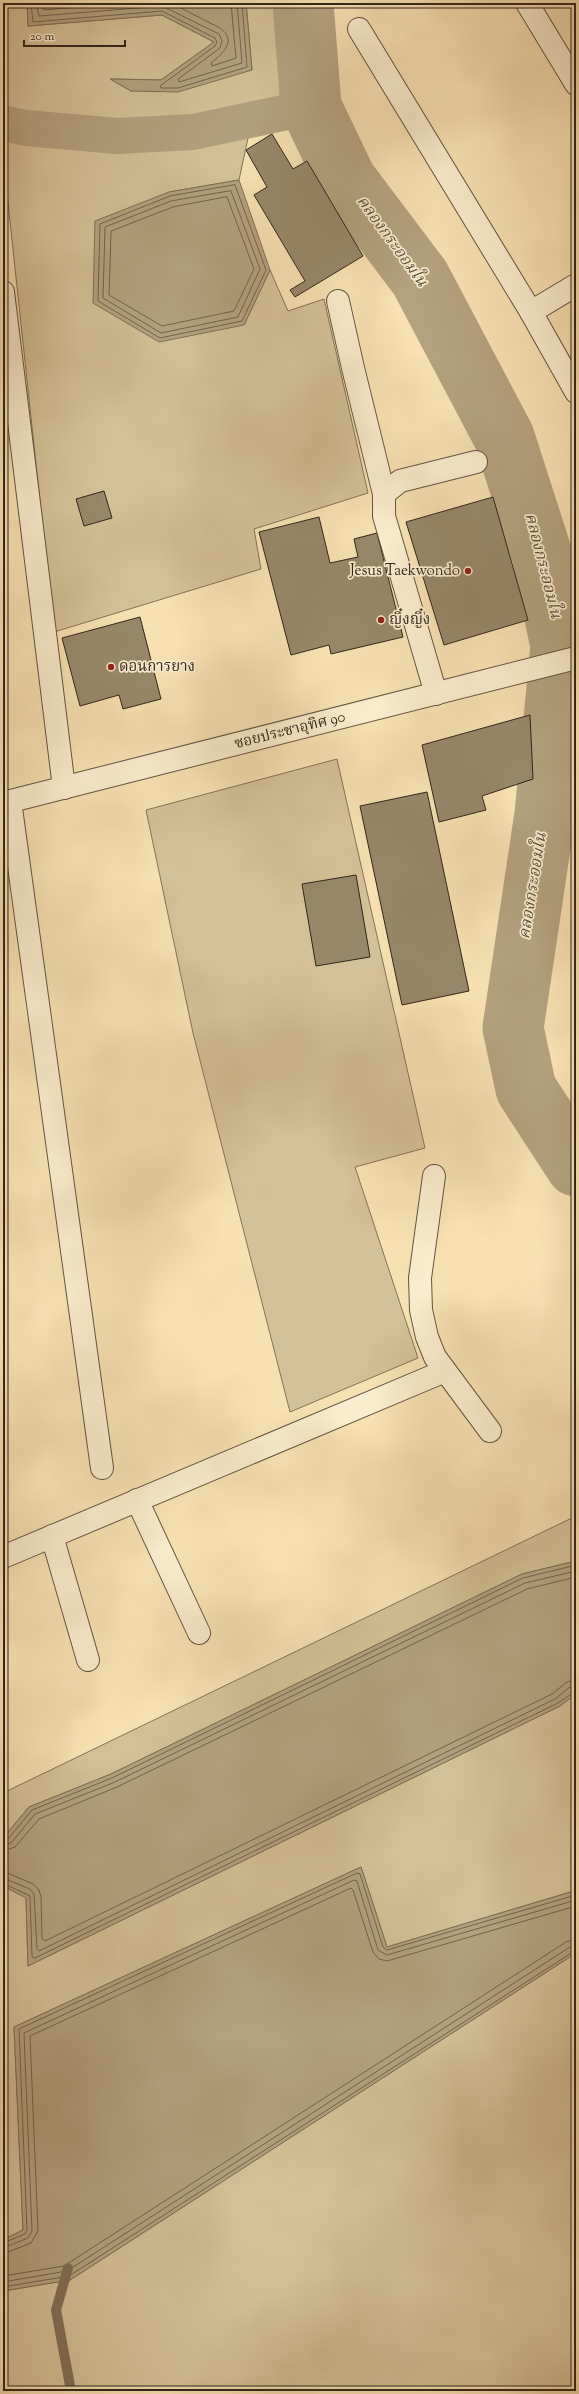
<svg xmlns="http://www.w3.org/2000/svg" width="579" height="2394" font-family="'Sorts Mill Goudy','Noto Serif Thai',serif">
<style>
.green{fill:#d5c199;stroke:#83735a}
.water{fill:#b4a180;stroke:#806f58}
.lines{fill:none;stroke-linecap:round;stroke-linejoin:round}
.shore{stroke:#72634e;stroke-width:1}
.stream{stroke:#806f58;stroke-width:10}
.canal{stroke:#b4a180;stroke-width:36}
.river{stroke:#b4a180;stroke-width:61}
.building{fill:#98876b;stroke:#31251c}
.minor-casing{stroke:#625442;stroke-width:24}
.minor{stroke:#faecce;stroke-width:22}
.poi-dot{fill:#8f2418;stroke:#faecce;stroke-width:1.5}
.labels{text-anchor:middle;dominant-baseline:central;stroke-width:3.5;stroke-linejoin:round;paint-order:stroke}
.poi-label{font-size:15px;fill:#31251c;stroke:#faecce;text-anchor:start}
.street-label{font-size:15px;fill:#31251c;stroke:#faecce}
.water-label{font-size:16px;font-style:italic;fill:#5f503f;stroke:#faecce}
</style>
<rect width="100%" height="100%" fill="#f7e1b3"/>
<filter id="stains"><feTurbulence type="fractalNoise" baseFrequency=".005" numOctaves="4"/><feColorMatrix values="0 0 0 0 .2 0 0 0 0 .09 0 0 0 0 .02 0 0 0 .5 -.17"/></filter>
<radialGradient id="worn" r=".72"><stop offset=".6" stop-color="#630" stop-opacity="0"/><stop offset="1" stop-color="#630" stop-opacity=".3"/></radialGradient>
<g class="green">
<path d="M3,3H27L28,26L162,15L214,42L161,80L111,79L131,91L252,70L246,3H293L299,91L292,124L248,138L239,180L169,192L244,325L270,270L288,311L324,299L368,493L254,529L261,569L54,632L3,156Z"/>
<path d="M337,759L425,1148L355,1167L418,1358L290,1412L193,1033L146,810Z"/>
<path d="M576,1516V1561L522,1574L111,1774L29,1807L3,1838V1793Z"/>
<path d="M576,1694V1893L574,1891L387,1947L361,1867L14,2027L23,2230L3,2240V1886L26,1897L28,1966L560,1706Z"/>
<path d="M576,1953V2391H3V2291L70,2280Z"/>
</g>
<g class="water">
<path d="M27,3H246L252,70L178,92L131,91L110,79L161,80L214,42L162,15L28,26Z"/>
<path d="M239,180L270,270L244,325L159,342L93,303L95,221L169,192Z"/>
<path d="M576,1561V1694L560,1706L28,1966L26,1898L3,1886V1838L29,1807L111,1774L522,1574Z"/>
<path d="M361,1867L387,1947L574,1891L576,1953L70,2280L3,2291V2240L23,2230L14,2027Z"/>
</g>
<g class="lines">
<g class="shore">
<path d="M31,3L33,22L162,11L215,38L217,42L215,46L160,86L161,88H178L247,67L242,3"/>
<path d="M36,3L39,16L162,6L219,34L222,41L220,48L178,79L179,82L242,63L237,3"/>
<path d="M42,3L44,10L125,3"/>
<path d="M171,3L220,28C238,41 222,54 211,63L212,66L236,58L231,3"/>
<path d="M235,185L266,270L242,321L160,338L98,301L100,224L170,196Z"/>
<path d="M231,191L260,269L238,317L161,333L103,298L105,227L171,201Z"/>
<path d="M227,197L254,269L234,311L162,326L109,295L111,231L173,207Z"/>
<path d="M3,1840L8,1839L32,1810L112,1778L523,1578L576,1565"/>
<path d="M3,1845L11,1843L35,1814L115,1782L525,1583L576,1571"/>
<path d="M3,1851L15,1847L39,1819L117,1787L527,1589L576,1577"/>
<path d="M3,1871L33,1884L39,1890L41,1897L42,1939L45,1941L552,1694L567,1682L576,1680"/>
<path d="M3,1878L30,1889L34,1894L37,1949L39,1951L555,1699L570,1687L576,1686"/>
<path d="M3,1883L30,1896L32,1957L35,1958L558,1703L576,1691"/>
<path d="M3,2243L25,2234L27,2230L19,2029L357,1873L360,1874L383,1947L387,1950L576,1895"/>
<path d="M3,2248L28,2238L32,2231L24,2033L354,1880L357,1881L378,1950L387,1955L576,1900"/>
<path d="M3,2254L31,2243L38,2231L30,2036L351,1888L353,1890L373,1952L379,1959L387,1961L576,1906"/>
<path d="M3,2276L64,2266L566,1942L576,1939"/>
<path d="M3,2282L67,2271L570,1947L576,1945"/>
<path d="M3,2287L69,2276L576,1950"/>
</g>
<path class="stream" d="M68,2268L56,2310L71,2391"/>
<path class="canal" d="M3,123L26,128L117,136L193,132L311,107"/>
<path class="river" d="M303,3L311,107L346,180L420,278L504,437L542,555L561,646L545,814L513,1028L526,1089L576,1166"/>
</g>
<g class="building">
<path d="M272,134L293,169L307,161L363,256L295,297L290,290L305,281L254,195L267,187L246,150Z"/>
<path d="M104,491L112,518L84,526L76,499Z"/>
<path d="M493,497L528,620L444,645L406,522Z"/>
<path d="M319,517L330,563L358,557L354,539L377,533L403,637L331,654L329,645L291,655L259,532Z"/>
<path d="M140,617L161,699L123,709L119,695L80,706L62,638Z"/>
<path d="M530,715L533,779L482,796L486,810L439,822L422,745Z"/>
<path d="M427,792L469,991L402,1005L360,806Z"/>
<path d="M356,875L370,957L316,966L302,884Z"/>
</g>
<g class="lines">
<g class="minor-casing">
<g id="minor">
<path d="M527,3L576,84"/>
<path d="M359,29L531,312L576,392"/>
<path d="M3,292L64,788"/>
<path d="M338,301L353,368L384,494"/>
<path d="M531,312L576,285"/>
<path d="M436,694L384,516V494L400,481L476,462"/>
<path d="M10,801L102,1468"/>
<path d="M3,803L576,658"/>
<path d="M434,1176L420,1278L421,1310L427,1337L435,1357L490,1431"/>
<path d="M137,1500L199,1633"/>
<path d="M52,1536L88,1660"/>
<path d="M3,1557L445,1371"/>
</g>
</g>
<use href="#minor" class="minor"/>
</g>
<g class="poi-dot">
<circle cx="468" cy="571" r="4"/>
<circle cx="381" cy="620" r="4"/>
<circle cx="111" cy="667" r="4"/>
</g>
<g class="labels">
<g class="poi-label">
<text x="460" y="571" text-anchor="end">Jesus Taekwondo</text>
<text x="389" y="620">ญิ๋งญิ๋ง</text>
<text x="119" y="667">ดอนการยาง</text>
</g>
<g class="street-label">
<text transform="translate(290 731) rotate(-14)">ซอยประชาอุทิศ 90</text>
</g>
<g class="water-label">
<text transform="translate(391 242) rotate(54)">คลองกระออมใน</text>
<text transform="translate(542 566) rotate(76)">คลองกระออมใน</text>
<text transform="translate(534 886) rotate(-81)">คลองกระออมใน</text>
</g>
</g>
<rect width="579" height="2394" fill="none" stroke="#f7e1b3" stroke-width="16"/>
<rect x="4" y="4" width="571" height="2386" fill="none" stroke="#31251c" stroke-width="2"/>
<rect x="8" y="8" width="563" height="2378" fill="none" stroke="#31251c"/>
<path d="M24 40v6h101v-6" fill="none" stroke="#31251c" stroke-width="2"/>
<text x="30" y="40" font-size="12" fill="#31251c" stroke="#faecce" stroke-width="3" paint-order="stroke">20 m</text>
<rect width="100%" height="100%" filter="url(#stains)"/>
<rect width="100%" height="100%" fill="url(#worn)"/>
</svg>
